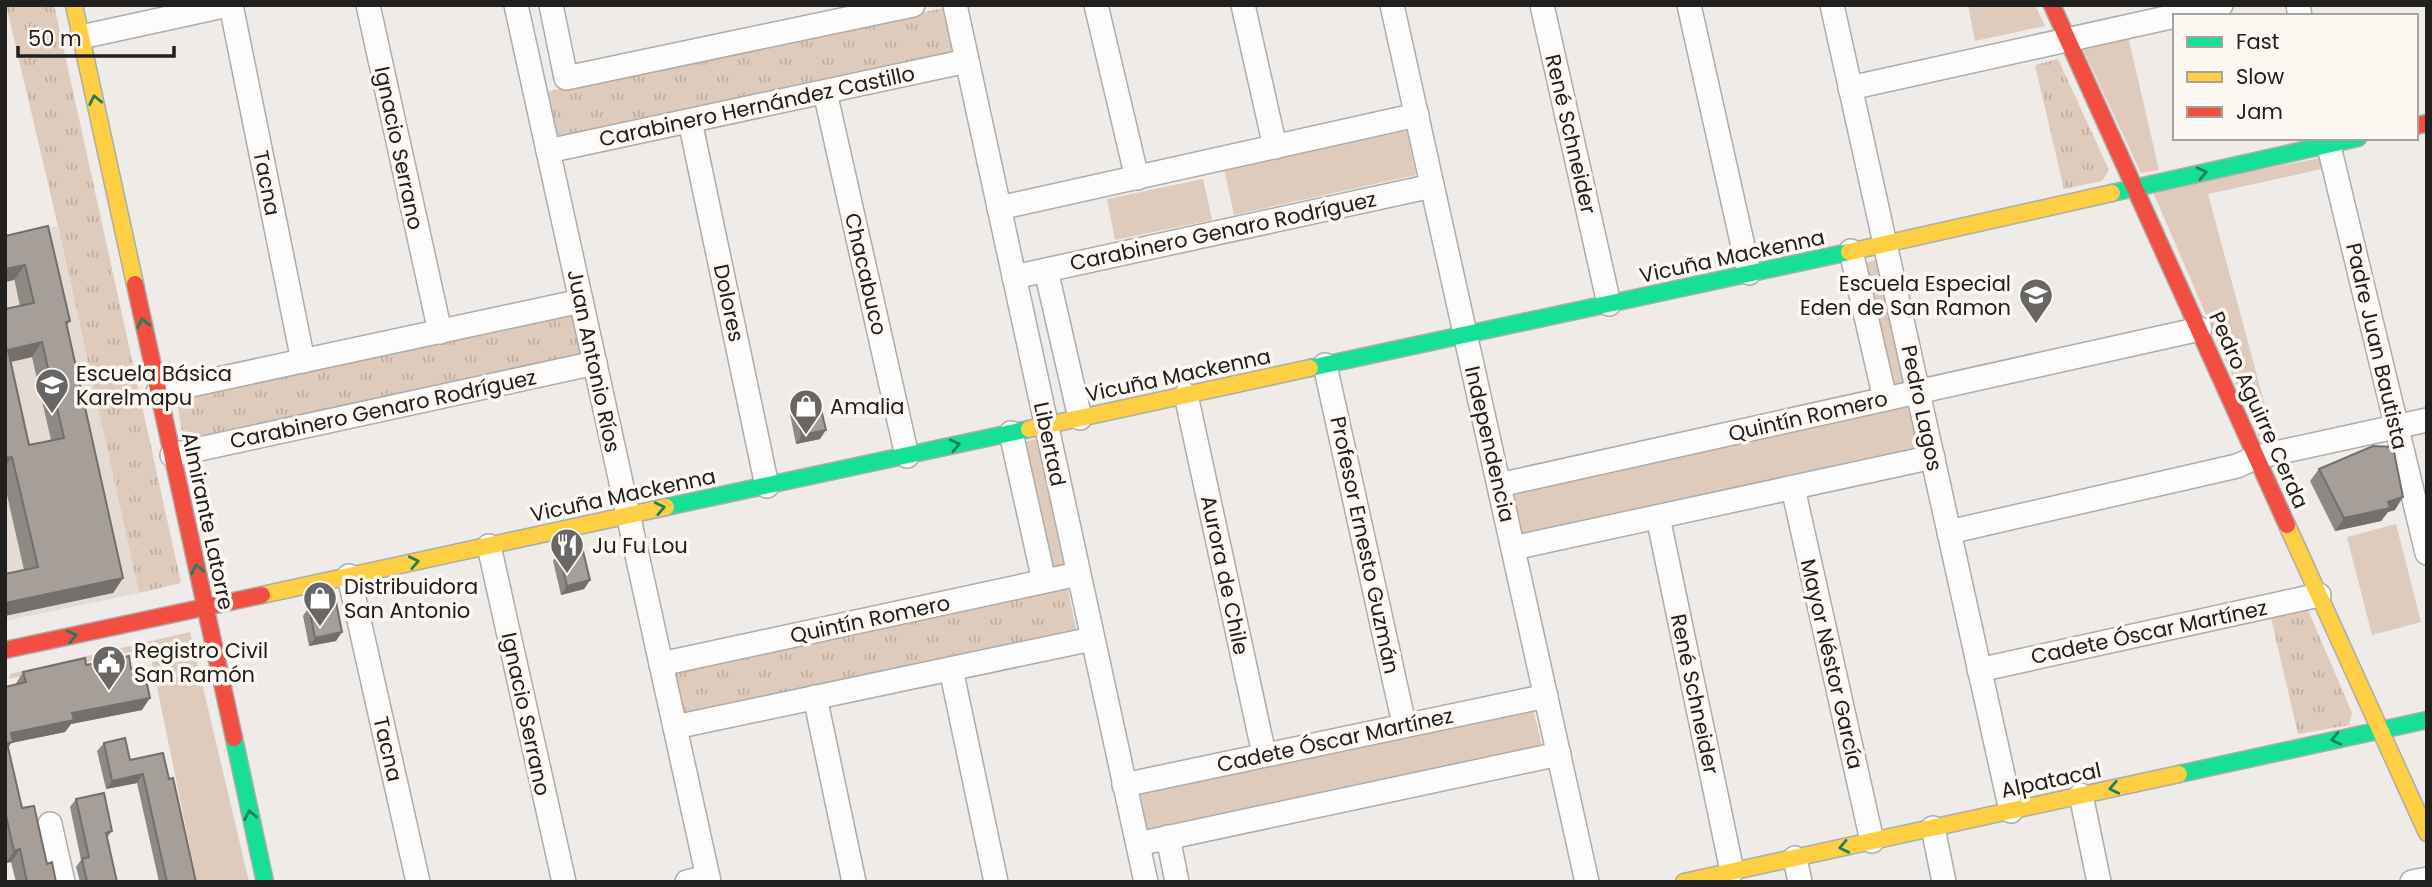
<svg xmlns="http://www.w3.org/2000/svg" width="2432" height="887" font-family="Poppins,sans-serif">
<style>
.built{fill:#e3dbd4}
.green{fill:#dfcbbb}
.park{fill:url(#park-tufts)}
.lines{fill:none;stroke-linecap:round;stroke-linejoin:round}
.street-casing{stroke:#aeacaa;stroke-width:26}
.fast-casing{stroke:#aeacaa;stroke-width:19}
.slow-casing{stroke:#aeacaa;stroke-width:19}
.jam-casing{stroke:#aeacaa;stroke-width:19}
.street{stroke:#fcfcfc;stroke-width:23}
.fast{stroke:#16e098;stroke-width:16}
.slow{stroke:#ffcf43;stroke-width:16}
.jam{stroke:#f24e42;stroke-width:16}
.wall{fill:#8f8984;fill-rule:evenodd}
.shaded-wall{fill:#746f6b}
.building{fill:#a69f99;stroke:#746f6b;stroke-width:2;fill-rule:evenodd}
.oneway{stroke:#1c805b}
.labels{text-anchor:middle;dominant-baseline:central;stroke-width:7;stroke-linejoin:round;paint-order:stroke}
.street-label{font-size:21px;fill:#22201e;stroke:#fef8f3}
.poi-label{font-size:21px;fill:#22201e;stroke:#fef8f3;text-anchor:start}
</style>
<defs>
<pattern id="park-tufts" width="24" height="20" patternUnits="userSpaceOnUse" patternTransform="scale(1.75)"><rect width="24" height="20" fill="#dfcbbb"/><path d="M3 7l-1-3M5 7V3M7 7l1-3M15 17l-1-3M17 17v-4M19 17l1-3" fill="none" stroke="#bfaea0"/></pattern>
</defs>
<rect width="100%" height="100%" fill="#eeebe8"/>
<path class="built" d="M58,226L139,593L5,621V237Z"/>
<g class="green">
<path d="M1968,5H2035L2045,26L1975,41Z"/>
<path d="M2128,36L2159,170L2141,173L2082,47Z"/>
<path d="M1407,131L1416,175L1234,215L1224,169Z"/>
<path d="M2319,158L2322,169L2208,194L2273,435L2260,440L2153,192Z"/>
<path d="M1203,179L1212,220L1115,240L1107,199Z"/>
<path d="M1881,259L1910,388L1890,392L1861,264Z"/>
<path d="M1907,404L1919,453L1522,536L1512,489Z"/>
<path d="M1044,437L1071,568L1049,574L1020,443Z"/>
<path d="M2396,524L2421,622L2372,635L2347,537Z"/>
<path d="M190,632L249,882H197L149,648L9,679L10,674Z"/>
<path d="M1533,708L1543,751L1144,835L1134,791Z"/>
</g>
<g class="park">
<path d="M6,5H54L181,583L139,593L58,226Z"/>
<path d="M944,8L953,56L552,143L540,93Z"/>
<path d="M2058,59L2109,170L2102,181L2064,189L2035,65Z"/>
<path d="M571,309L582,358L184,445L176,395Z"/>
<path d="M1067,585L1077,634L677,719L667,671Z"/>
<path d="M2308,610L2352,713L2349,725L2298,734L2271,618Z"/>
</g>
<g class="lines">
<g class="street-casing">
<g id="street">
<path d="M231,5L303,361"/>
<path d="M368,5L440,332"/>
<path d="M516,5L709,882"/>
<path d="M551,5L566,78L913,5"/>
<path d="M955,5L1146,882"/>
<path d="M1096,5L1137,178"/>
<path d="M1243,5L1275,147"/>
<path d="M1392,5L1587,882"/>
<path d="M1542,5L1609,304"/>
<path d="M1689,5L1749,273"/>
<path d="M1832,5L2011,811"/>
<path d="M2298,5L2300,16"/>
<path d="M2176,16L2221,5"/>
<path d="M81,37L228,5"/>
<path d="M1850,88L2175,16"/>
<path d="M825,92L907,456"/>
<path d="M690,121L767,486"/>
<path d="M2327,138L2427,553"/>
<path d="M548,151L967,61"/>
<path d="M999,208L1417,115"/>
<path d="M1851,251L1885,399"/>
<path d="M1046,270L1080,418"/>
<path d="M1014,277L1432,186"/>
<path d="M1325,365L1404,724"/>
<path d="M158,392L581,301"/>
<path d="M1186,395L1264,754"/>
<path d="M1011,433L1044,581"/>
<path d="M172,455L595,363"/>
<path d="M1499,485L2200,329"/>
<path d="M1793,488L1872,841"/>
<path d="M1658,517L1732,871"/>
<path d="M1949,532L2237,466L2257,457L2427,420"/>
<path d="M489,546L564,882"/>
<path d="M1513,548L1933,457"/>
<path d="M349,576L418,882"/>
<path d="M661,664L1078,574"/>
<path d="M951,669L996,882"/>
<path d="M1979,670L2319,595"/>
<path d="M815,697L854,882"/>
<path d="M675,727L1092,639"/>
<path d="M1124,785L1546,696"/>
<path d="M2081,795L2099,882"/>
<path d="M50,824L63,882"/>
<path d="M1933,828L1944,882"/>
<path d="M1168,837L1177,882"/>
<path d="M1138,844L1559,754"/>
<path d="M1795,858L1800,882"/>
<path d="M687,882L708,877"/>
<path d="M2412,882L2427,879"/>
</g>
</g>
<g class="fast-casing">
<g id="fast">
<path d="M2112,193L2358,138"/>
<path d="M1310,368L1849,252"/>
<path d="M666,507L1029,429"/>
<path d="M234,738L265,882"/>
<path d="M2179,774L2427,720"/>
</g>
</g>
<g class="slow-casing">
<g id="slow">
<path d="M74,5L135,284"/>
<path d="M1849,252L2112,193"/>
<path d="M1029,429L1310,368"/>
<path d="M2287,525L2427,833"/>
<path d="M262,595L666,507"/>
<path d="M1684,882L2179,774"/>
</g>
</g>
<g class="jam-casing">
<g id="jam">
<path d="M2052,5L2287,525"/>
<path d="M2416,126L2427,123"/>
<path d="M135,284L234,738"/>
<path d="M5,650L262,595"/>
</g>
</g>
<use href="#street" class="street"/>
<use href="#fast" class="fast"/>
<use href="#slow" class="slow"/>
<use href="#jam" class="jam"/>
</g>
<g class="wall">
<path d="M5,236L70,321L66,326L123,578L113,593L24,570L5,486V309L20,306ZM32,357L51,440L29,445L11,362Z"/>
<path d="M796,406L820,439L796,444L790,414Z"/>
<path d="M2319,469L2395,510L2388,512L2381,521L2335,531L2310,481Z"/>
<path d="M559,552L590,580L584,589L561,595L553,561Z"/>
<path d="M309,607L336,641L309,646L303,616Z"/>
<path d="M86,665L142,710L71,724L65,732L11,743L8,748L22,808L47,864L56,882H16L11,862L6,863L5,861V687L15,685L23,672Z"/>
<path d="M104,743L130,760L169,779L196,882H159L137,783L106,789L97,751Z"/>
<path d="M76,799L112,831L107,838L117,882H80L76,867L81,860L70,807Z"/>
</g>
<g class="shaded-wall">
<path d="M25,265L14,280L5,282V269Z"/>
<path d="M42,342L32,357L5,363L8,350Z"/>
<path d="M826,430L820,439L796,444L802,435Z"/>
<path d="M12,457L5,467V458Z"/>
<path d="M2403,497L2395,510L2388,512L2381,521L2335,531L2344,518L2388,502Z"/>
<path d="M123,578L113,593L5,616V603Z"/>
<path d="M590,580L584,589L561,595L567,586Z"/>
<path d="M342,632L336,641L309,646L315,638Z"/>
<path d="M150,698L142,710L71,724L65,732L11,743L5,752V746L11,733L72,713Z"/>
<path d="M143,774L137,783L106,789L112,781Z"/>
<path d="M20,849L11,862L6,863L14,851Z"/>
</g>
<g class="building">
<path d="M48,226L70,321L66,322L123,578L5,603V574L38,567L12,457L5,458V309L34,303L25,265L5,269V236ZM42,342L64,438L29,445L8,350Z"/>
<path d="M819,401L826,430L802,435L796,406Z"/>
<path d="M2373,446L2393,447L2403,497L2388,502L2390,508L2344,518L2319,469Z"/>
<path d="M582,547L590,580L567,586L559,552Z"/>
<path d="M336,602L342,632L315,638L309,607Z"/>
<path d="M129,656L131,669L143,666L150,698L72,713L74,720L11,733L13,742L7,743L22,808L34,806L47,864L52,862L56,882H27L20,849L14,851L5,811V687L26,682L23,672L85,658L86,665Z"/>
<path d="M125,738L130,760L163,753L169,779L173,778L196,882H167L143,774L112,781L104,743Z"/>
<path d="M104,793L112,831L106,833L117,882H87L82,859L89,857L76,799Z"/>
</g>
<defs><path id="oneway-chevron" d="M-2-3.5L2.5 0L-2 3.5" fill="none" stroke-width="1.6" stroke-linecap="round" stroke-linejoin="round" transform="scale(1.75)"/></defs>
<g class="oneway">
<use href="#oneway-chevron" transform="translate(95 100) rotate(-102)"/>
<use href="#oneway-chevron" transform="translate(2202 173) rotate(-12)"/>
<use href="#oneway-chevron" transform="translate(143 323) rotate(-102)"/>
<use href="#oneway-chevron" transform="translate(955 445) rotate(-12)"/>
<use href="#oneway-chevron" transform="translate(660 508) rotate(-12)"/>
<use href="#oneway-chevron" transform="translate(414 562) rotate(-12)"/>
<use href="#oneway-chevron" transform="translate(197 569) rotate(-102)"/>
<use href="#oneway-chevron" transform="translate(72 636) rotate(-12)"/>
<use href="#oneway-chevron" transform="translate(2336 739) rotate(168)"/>
<use href="#oneway-chevron" transform="translate(2114 788) rotate(168)"/>
<use href="#oneway-chevron" transform="translate(250 815) rotate(-102)"/>
<use href="#oneway-chevron" transform="translate(1844 847) rotate(168)"/>
</g>
<defs>
<g id="school-pin" transform="scale(1.75)"><path d="M0 17L-7.5 6A9.5 9.5 0 1 1 7.5 6Z" fill="#696765" stroke="#fef8f3"/><path d="M0-5L7-2L0 1L-7-2ZM-4 1L0 2.5L4 1V4Q0 6-4 4Z" fill="#fff"/></g>
<g id="shop-pin" transform="scale(1.75)"><path d="M0 17L-7.5 6A9.5 9.5 0 1 1 7.5 6Z" fill="#696765" stroke="#fef8f3"/><path d="M-5-2.5h2.3a2.7 3.5 0 0 1 5.4 0H5L5.5 6h-11ZM-1.5-2.5h3a1.5 2.3 0 0 0-3 0Z" fill="#fff"/></g>
<g id="restaurant-pin" transform="scale(1.75)"><path d="M0 17L-7.5 6A9.5 9.5 0 1 1 7.5 6Z" fill="#696765" stroke="#fef8f3"/><path d="M-5-6h1v4h1v-4h1v4h1v-4h1v5L-1.5 .5V6h-2V.5L-5-1ZM5-6V6H3V1.5H1.5Q1.5-4 5-6Z" fill="#fff"/></g>
<g id="civic-pin" transform="scale(1.75)"><path d="M0 17L-7.5 6A9.5 9.5 0 1 1 7.5 6Z" fill="#696765" stroke="#fef8f3"/><path d="M-.6-6.5H3V-4.5H.6V-3L4-1V1h2V6H-6V1h2V-1L-.6-3ZM-1.2 2.5V6h2.4V2.5Z" fill="#fff"/></g>
</defs>
<g fill-rule="evenodd">
<use href="#school-pin" x="2036" y="295"/>
<use href="#school-pin" x="52" y="385"/>
<use href="#shop-pin" x="806" y="406"/>
<use href="#restaurant-pin" x="567" y="545"/>
<use href="#shop-pin" x="320" y="598"/>
<use href="#civic-pin" x="109" y="662"/>
</g>
<g class="labels">
<g class="street-label">
<text transform="translate(757 106) rotate(-12)">Carabinero Hernández Castillo</text>
<text transform="translate(1571 134) rotate(77)">René Schneider</text>
<text transform="translate(399 148) rotate(78)">Ignacio Serrano</text>
<text transform="translate(267 183) rotate(79)">Tacna</text>
<text transform="translate(1223 231) rotate(-12)">Carabinero Genaro Rodríguez</text>
<text transform="translate(1732 256) rotate(-12)">Vicuña Mackenna</text>
<text transform="translate(866 274) rotate(77)">Chacabuco</text>
<text transform="translate(729 303) rotate(78)">Dolores</text>
<text transform="translate(2377 346) rotate(77)">Padre Juan Bautista</text>
<text transform="translate(594 361) rotate(78)">Juan Antonio Ríos</text>
<text transform="translate(1178 375) rotate(-12)">Vicuña Mackenna</text>
<text transform="translate(1922 408) rotate(78)">Pedro Lagos</text>
<text transform="translate(383 409) rotate(-12)">Carabinero Genaro Rodríguez</text>
<text transform="translate(2259 410) rotate(66)">Pedro Aguirre Cerda</text>
<text transform="translate(1808 416) rotate(-13)">Quintín Romero</text>
<text transform="translate(1050 444) rotate(78)">Libertad</text>
<text transform="translate(1490 444) rotate(77)">Independencia</text>
<text transform="translate(623 495) rotate(-12)">Vicuña Mackenna</text>
<text transform="translate(208 521) rotate(78)">Almirante Latorre</text>
<text transform="translate(1365 545) rotate(78)">Profesor Ernesto Guzmán</text>
<text transform="translate(1225 575) rotate(78)">Aurora de Chile</text>
<text transform="translate(870 619) rotate(-12)">Quintín Romero</text>
<text transform="translate(2149 632) rotate(-12)">Cadete Óscar Martínez</text>
<text transform="translate(1832 664) rotate(77)">Mayor Néstor García</text>
<text transform="translate(1695 694) rotate(78)">René Schneider</text>
<text transform="translate(526 714) rotate(78)">Ignacio Serrano</text>
<text transform="translate(1335 740) rotate(-12)">Cadete Óscar Martínez</text>
<text transform="translate(388 749) rotate(77)">Tacna</text>
<text transform="translate(2051 780) rotate(-12)">Alpatacal</text>
</g>
<g class="poi-label">
<text x="2011" y="283" text-anchor="end">Escuela Especial<tspan x="2011" dy="24">Eden de San Ramon</tspan></text>
<text x="76" y="373">Escuela Básica<tspan x="76" dy="24">Karelmapu</tspan></text>
<text x="830" y="406">Amalia</text>
<text x="592" y="545">Ju Fu Lou</text>
<text x="344" y="586">Distribuidora<tspan x="344" dy="24">San Antonio</tspan></text>
<text x="134" y="650">Registro Civil<tspan x="134" dy="24">San Ramón</tspan></text>
</g>
</g>
<rect width="2432" height="887" fill="none" stroke="#22201e" stroke-width="14"/>
<rect x="2173" y="14" width="245" height="126" fill="#fef8f3" stroke="#a6a29e" stroke-width="2"/>
<rect x="2187" y="37" width="35" height="10" fill="#16e098" stroke="#a6a29e" stroke-width="2"/>
<text x="2236" y="49" font-size="21" fill="#22201e">Fast</text>
<rect x="2187" y="72" width="35" height="10" fill="#ffcf43" stroke="#a6a29e" stroke-width="2"/>
<text x="2236" y="84" font-size="21" fill="#22201e">Slow</text>
<rect x="2187" y="107" width="35" height="10" fill="#f24e42" stroke="#a6a29e" stroke-width="2"/>
<text x="2236" y="119" font-size="21" fill="#22201e">Jam</text>
<path d="M18 46v10h156v-10" fill="none" stroke="#22201e" stroke-width="3.5"/>
<text x="28" y="46" font-size="21" fill="#22201e" stroke="#fef8f3" stroke-width="5" paint-order="stroke">50 m</text>
</svg>
